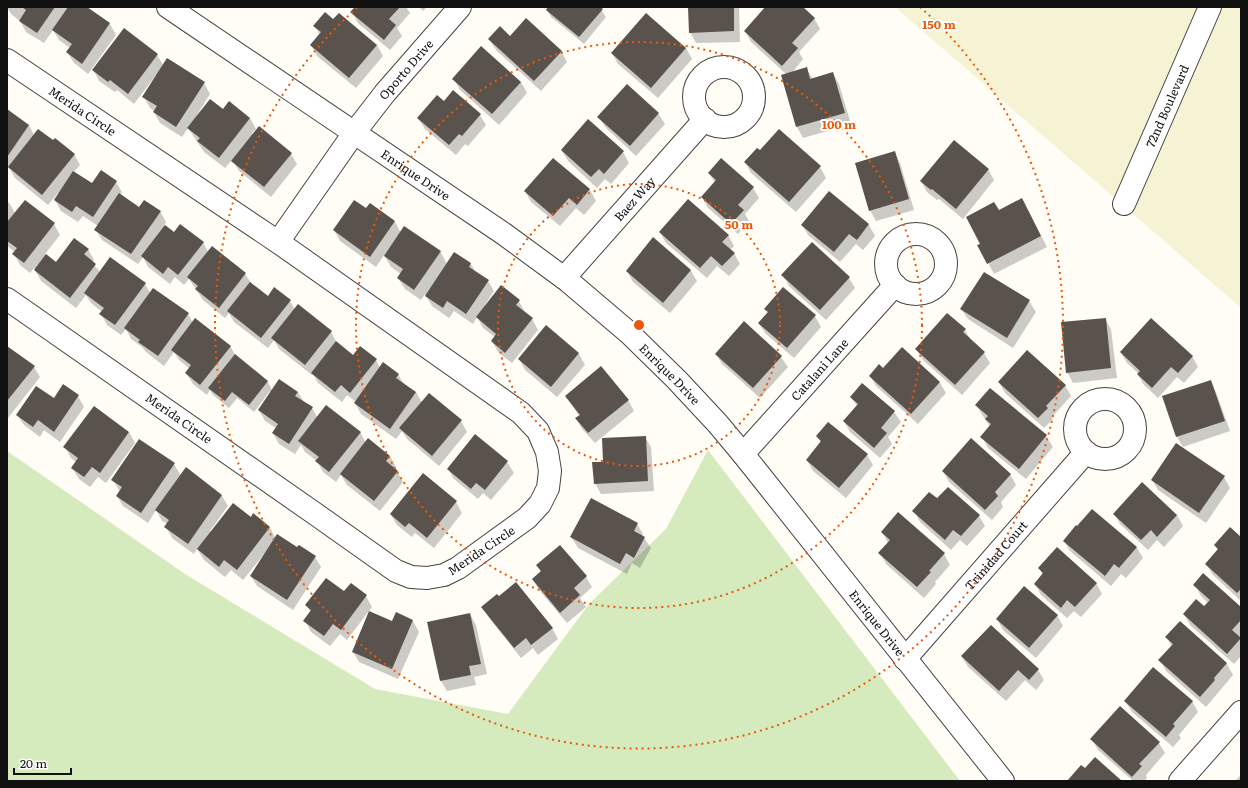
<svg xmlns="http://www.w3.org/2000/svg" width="1248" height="788" font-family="Literata,serif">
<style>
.farmland{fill:#f6f3d4}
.green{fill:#d5ebbd}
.shadow{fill:#0003}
.building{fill:#5a524d}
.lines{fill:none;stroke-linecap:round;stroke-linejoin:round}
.minor-casing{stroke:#444;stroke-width:24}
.minor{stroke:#fff;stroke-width:22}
.ring{fill:none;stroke:#e8590c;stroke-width:2;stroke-dasharray:2 4}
.labels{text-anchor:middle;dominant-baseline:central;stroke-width:4;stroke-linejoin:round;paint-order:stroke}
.street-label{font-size:12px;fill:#111;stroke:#fff}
.centre{fill:#e8590c;stroke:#fff;stroke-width:2}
.ring-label{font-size:12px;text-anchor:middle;font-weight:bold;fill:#e8590c;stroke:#fff;stroke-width:4;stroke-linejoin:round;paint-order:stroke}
</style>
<rect width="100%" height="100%" fill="#fffdf5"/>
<path class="farmland" d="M895,7H1241V308L1125,207Z"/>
<path class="green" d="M708,450L960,781H7V451L185,574L375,689L508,714L589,604L666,529Z"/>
<g class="shadow">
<path d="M7,7H66L68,9L69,7H85L110,24L116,35L88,74L74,63L67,52L70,48L59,40L53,30L44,43L26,32L20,21L11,14Z"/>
<path d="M356,7H406L410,13L397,28L402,36L390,50L358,23L352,12Z"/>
<path d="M419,7H427L423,11Z"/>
<path d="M549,7H599L606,17L584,44L551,17L547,10Z"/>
<path d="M689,7H739L740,42L696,43L690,32Z"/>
<path d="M767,7H801L814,18L820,29L799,52L803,59L792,73L806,68L813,79L833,73L839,84L851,124L803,138L797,127L782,76L786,74L751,42L745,31Z"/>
<path d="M646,15L686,48L692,59L658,98L618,64L612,53Z"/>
<path d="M333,21L377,45L383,56L356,88L317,56L311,45L320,35L315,26Z"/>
<path d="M510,37L561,51L567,62L541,91L496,50L489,39Z"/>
<path d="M157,55L164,66L204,83L210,94L197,115H198L223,110L250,118L256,129L252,133L291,154L297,164L271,197L239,171L232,160L225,168L204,152L188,128L182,137L160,123L154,112L155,111L150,108L144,97L157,76L156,75L134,104L117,90L115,92L99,81L93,69Z"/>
<path d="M454,79L521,82L527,93L499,125L460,90Z"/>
<path d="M444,102L480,115L486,125L468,146L465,144L456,155L425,129L418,118Z"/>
<path d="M7,110L29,125L34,135L53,141L74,154L80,165L74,172L93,185L116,182L122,192L120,195L140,208L160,211L166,222L164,226L174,234L203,242L208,252L245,274L252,284L268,298L290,301L295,310L298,306L331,332L337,343L354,356L376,360L380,368L398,374L404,385L416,392L422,403L461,421L467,432L439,466L407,439L402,431L396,439L361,414L355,403L356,402L347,395L342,402L318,383L313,374L312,375L279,349L274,340L268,348L234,322L229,313L225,318L203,300L189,279L184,285L175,277L170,284L148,267L143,257L138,264L102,240L96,230L98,226L83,216L78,222L61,211L55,200L59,194L58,193L48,205L15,178L10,169L7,167Z"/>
<path d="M658,113L665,124L636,156L605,127L599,117Z"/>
<path d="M588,121L623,152L629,163L611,184L605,179L597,188L568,161L562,151Z"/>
<path d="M779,130L820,167L826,178L796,212L751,173L745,162L760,152Z"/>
<path d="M894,152L900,163L914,210L876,221L870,210Z"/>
<path d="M553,159L590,190L596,201L584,215L576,208L560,226L531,202L525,191Z"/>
<path d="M988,169L994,180L963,219L939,199L937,200L927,192L921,181Z"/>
<path d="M709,173L753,188L759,198L745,214L749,221L738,234L708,208L702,197L715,183Z"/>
<path d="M829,192L869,225L875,236L863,250L856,244L840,262L808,235L802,225Z"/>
<path d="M7,201L10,204L15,213L25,201L54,224L60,235L45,254L56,263L88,249L94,260L92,262L100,272L145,284L150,293L188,314L193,323L230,346L236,356L268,382L272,390L298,392L304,402L312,408L318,418L360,432L366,443L390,456L396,467L394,469L397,471L403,482L380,511L347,485L341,475L336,482L323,472L317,461L305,452L301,445L295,454L279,444L273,433L276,428L265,421L259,410L271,392L270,391L254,412L237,398L229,408L213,395L210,390L207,395L193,384L186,373L190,369L179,360L174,352L164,366L146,352L142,347L131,339L126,329L121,335L107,325L101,314L102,312L91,303L86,295L76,308L41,281L34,268L30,273L20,265L14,254L15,252L7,246Z"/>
<path d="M370,204L395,222L401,233L440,251L447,264L454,253L471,264L476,273L488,281L494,291L485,305L486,306L519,301L525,312L524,313L532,319L538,330L512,363L498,352L492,341L495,337L483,328L477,317L473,324L454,311L449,318L432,306L425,294L421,300L405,289L398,278L401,274L391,267L384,255L376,267L340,241L334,230L366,210Z"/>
<path d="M1028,210L1047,247L994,274L979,245L981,244L999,211Z"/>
<path d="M660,232L728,235L734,246L730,250L734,253L740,264L729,276L717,266L707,278L666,243Z"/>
<path d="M653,239L691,271L697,281L670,313L633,282L627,271Z"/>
<path d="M984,273L1029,301L1036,312L1013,348L968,319L961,309Z"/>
<path d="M783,275L849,278L855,288L826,320L789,286Z"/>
<path d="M766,309L815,316L821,327L794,358L766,334L759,324L768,313Z"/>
<path d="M1105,319L1111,329L1117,378L1073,383L1067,372Z"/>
<path d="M546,327L579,354L585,365L557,397L525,370L519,359Z"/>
<path d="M965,330L971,340L984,353L990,363L962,395L923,360L916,349Z"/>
<path d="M7,347L34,367L40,377L8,418Z"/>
<path d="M902,349L940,383L946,393L918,424L876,386L870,376L883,369Z"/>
<path d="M1121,353L1192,356L1198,367L1184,383L1177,377L1158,398L1144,385L1138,375L1139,374L1127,363Z"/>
<path d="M716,354L781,357L788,367L760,398L722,364Z"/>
<path d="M1210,381L1216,392L1230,431L1183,447L1177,437Z"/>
<path d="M999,382L1065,385L1071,396L1052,417L1053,419L1044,428L1005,393Z"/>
<path d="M63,386L78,396L84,407L60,442L44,430L40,437L24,425L17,415L54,399Z"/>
<path d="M990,389L1046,436L1053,447L1026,479L988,448L982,437L990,427L976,405Z"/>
<path d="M566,396L628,400L634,411L595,443L582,429L576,418L579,416Z"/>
<path d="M851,397L894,412L901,422L888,437L892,444L880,458L850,432L844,421L857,406Z"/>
<path d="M129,432L135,443L106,483L98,477L90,487L79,479L72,468L76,462L71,458L65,447Z"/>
<path d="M475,435L507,462L514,473L491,500L483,493L478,499L454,479L448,469Z"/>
<path d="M817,436L867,455L873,465L846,498L813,471L807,460L821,443Z"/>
<path d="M645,437L651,447L654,491L601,494L595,483L604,462Z"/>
<path d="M174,464L181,476L186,469L222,496L228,506L210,531L212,532L251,518L253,515L270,528L276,539L315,557L321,567L293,610L257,586L251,576L265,555L264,554L243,580L231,570L225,577L204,560L197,549L194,554L172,538L166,527L168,524L162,521L156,510L148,523L123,506L117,496L120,492L113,480Z"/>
<path d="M943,471L1010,474L1016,485L1001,502L1003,507L992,520L949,482Z"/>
<path d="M423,475L456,502L462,513L434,548L415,533L412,537L397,525L391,515Z"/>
<path d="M1224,477L1230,488L1206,523L1158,490L1152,480Z"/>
<path d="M937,500L979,516L985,526L967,546L960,540L951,550L920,522L914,511Z"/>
<path d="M1092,510L1137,548L1143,558L1126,578L1121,574L1111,586L1070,551L1064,541L1077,528Z"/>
<path d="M898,513L944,554L950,565L935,582L936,584L924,598L886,564L880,553L888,543L882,532Z"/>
<path d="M1114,514L1177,515L1183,526L1164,547L1157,540L1148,550L1120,524Z"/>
<path d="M637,524L643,534L642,536L644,538L651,548L640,568L632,563L627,574L578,548L571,537Z"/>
<path d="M1241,538V601L1213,575L1206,564L1218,551L1215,545Z"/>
<path d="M537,565L586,577L592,587L580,598L586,607L567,623L539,590L533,580L541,572Z"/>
<path d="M1039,568L1096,583L1102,594L1081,617L1074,611L1067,618L1041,595L1035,584L1043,575Z"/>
<path d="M1195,585L1241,608V656L1234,664L1190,625L1184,614L1204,608L1208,603L1201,596Z"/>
<path d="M345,593L366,596L372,607L347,640L340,634L330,646L311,632L305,621L311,613L306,605Z"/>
<path d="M499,597L552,628L558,639L538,655L533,648L521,658L489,618L483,607Z"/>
<path d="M470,614L476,625L487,674L474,677L476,685L447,691L441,681Z"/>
<path d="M1057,615L1063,626L1036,658L1003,630L997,619Z"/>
<path d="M413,621L419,632L398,679L359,662L353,652L392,622Z"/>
<path d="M1180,622L1227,664L1233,675L1206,707L1166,671L1160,660L1172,647L1167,638Z"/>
<path d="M962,657L1038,670L1044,680L1036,690L1025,680L1006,701L968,667Z"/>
<path d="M1125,701H1192L1198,712L1179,735L1181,738L1173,747L1132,712Z"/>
<path d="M1092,739L1159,743L1165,753L1146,775L1147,778L1144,781H1133L1098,750Z"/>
<path d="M1240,776L1241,781H1235Z"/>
</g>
<g class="building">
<path d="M22,7H55L37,33L19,21L26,10Z"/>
<path d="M68,7H87L110,23L82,64L66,52L72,44L52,30Z"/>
<path d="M355,7H400L389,19L396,25L384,40L350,12Z"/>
<path d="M548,7H600L603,9L579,37L546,10Z"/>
<path d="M688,7H734V31L689,33Z"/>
<path d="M765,7H803L815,18L792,43L798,48L782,66L744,31Z"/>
<path d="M325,12L333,19L339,13L377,45L349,78L310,45L321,32L313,26Z"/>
<path d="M646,13L686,48L651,88L611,53Z"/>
<path d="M526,18L562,51L534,81L488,39L500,26L510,36Z"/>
<path d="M124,28L158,54L128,94L110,80L108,82L92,70Z"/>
<path d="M481,46L521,82L492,114L452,79Z"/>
<path d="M167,58L205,82L176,127L153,112L157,106L142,97Z"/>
<path d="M807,67L810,79L833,72L845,113L796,127L781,75Z"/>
<path d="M627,84L659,113L630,146L597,117Z"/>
<path d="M453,90L481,114L462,136L459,134L449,145L417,118L437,95L444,101Z"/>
<path d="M210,99L223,109L229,101L250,118L219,158L197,141L200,138L187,128Z"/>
<path d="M7,109L29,125L7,157Z"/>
<path d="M588,119L624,151L604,174L599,169L591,177L561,150Z"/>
<path d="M259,126L292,153L264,187L231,161Z"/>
<path d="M38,129L53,140L55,138L75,154L42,195L8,167Z"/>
<path d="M779,129L821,166L789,202L744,162L757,148L760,150Z"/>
<path d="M954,140L989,169L956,209L932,189L931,190L920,181Z"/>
<path d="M895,151L909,199L869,211L855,163Z"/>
<path d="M553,158L590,189L577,205L569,198L553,216L524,191Z"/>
<path d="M721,158L754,187L738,205L744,210L731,224L701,197L716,180L708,173Z"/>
<path d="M101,170L117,181L93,217L76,206L72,212L54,200L73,171L92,183Z"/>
<path d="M829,191L869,224L857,240L849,234L834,252L801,225Z"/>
<path d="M119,193L139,207L144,200L161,211L131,254L94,230Z"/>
<path d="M1022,198L1041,236L987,264L977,245L980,244L966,217L994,202L999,210Z"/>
<path d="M688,199L729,235L722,242L735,253L722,266L711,256L700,268L659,232Z"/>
<path d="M25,200L55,223L24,263L12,254L17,248L7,241V222Z"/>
<path d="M354,200L366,208L370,203L395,221L370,257L333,230Z"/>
<path d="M180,224L204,242L178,275L168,267L163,274L141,256L165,225L174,232Z"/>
<path d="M404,226L441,251L414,290L397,278L403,269L384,256Z"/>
<path d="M653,237L691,270L663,303L626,271Z"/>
<path d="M74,238L89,249L84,254L96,264L70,298L34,270L46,254L56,262Z"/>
<path d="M812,242L850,277L820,310L781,275Z"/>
<path d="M212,246L246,273L219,308L195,289L198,286L187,277Z"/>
<path d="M454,252L471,263L469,267L489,280L466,314L447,301L443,308L425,296Z"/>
<path d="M110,257L146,283L115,325L99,314L104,308L84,293Z"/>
<path d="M984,272L1030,300L1007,338L960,309Z"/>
<path d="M250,282L268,296L274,287L291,300L261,338L227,311Z"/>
<path d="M501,285L520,300L516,305L533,318L505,353L491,341L496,334L476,317Z"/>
<path d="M783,287L816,315L787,348L758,323L768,312L764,309Z"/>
<path d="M153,288L189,313L158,356L138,342L140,340L124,328Z"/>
<path d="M298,304L332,331L305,365L271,338Z"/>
<path d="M947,313L966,329L963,332L985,352L955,385L915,349Z"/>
<path d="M195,318L231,346L200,385L185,373L191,365L171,350Z"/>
<path d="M1106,318L1111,368L1066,373L1061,322Z"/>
<path d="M1151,318L1193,356L1178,373L1171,367L1152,388L1137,374L1140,371L1120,352Z"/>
<path d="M744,321L782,356L753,388L715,354Z"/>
<path d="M546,325L579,353L551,387L518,359Z"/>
<path d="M336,341L353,355L360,346L377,359L350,393L341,385L335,392L311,373Z"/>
<path d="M7,346L35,366L7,401Z"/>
<path d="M902,347L940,382L911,414L869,376L879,364L883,368Z"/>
<path d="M1027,350L1066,385L1046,406L1048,408L1038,418L998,382Z"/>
<path d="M235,354L268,381L249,405L232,392L225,401L208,388Z"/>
<path d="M383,362L399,374L396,378L416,392L390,429L354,403Z"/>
<path d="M601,366L629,400L588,433L575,418L580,415L565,396Z"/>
<path d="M279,379L298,392L295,396L313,407L289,444L272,433L278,424L258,410Z"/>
<path d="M1211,380L1225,421L1176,437L1162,396Z"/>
<path d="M862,383L895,411L881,428L887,433L874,448L843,421L858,404L850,397Z"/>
<path d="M63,384L79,395L54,432L38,420L33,427L16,415L36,386L54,398Z"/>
<path d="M990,388L1047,435L1019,469L980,437L991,424L985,419L988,416L975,405Z"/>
<path d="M429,393L462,420L432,456L399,428Z"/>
<path d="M326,405L361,432L329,472L315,461L319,457L298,441Z"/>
<path d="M94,406L129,432L100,473L92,467L84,477L71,468L78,458L63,447Z"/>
<path d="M828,422L868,454L839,488L806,460L821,441L816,436Z"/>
<path d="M475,434L508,461L485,490L476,483L471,489L447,469Z"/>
<path d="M646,436L648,481L594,484L592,462H603L602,438Z"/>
<path d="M368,438L390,456L386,461L398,471L374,501L340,474Z"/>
<path d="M971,438L1011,474L995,492L998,496L985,510L942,471Z"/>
<path d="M139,439L175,463L141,513L116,496L122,487L111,480Z"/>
<path d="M1176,443L1225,476L1199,513L1151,480Z"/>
<path d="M186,467L222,495L188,544L164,527L169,520L155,510Z"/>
<path d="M423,473L457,501L427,538L409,523L405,527L390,514Z"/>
<path d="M1142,482L1177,515L1157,537L1151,530L1141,540L1113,514Z"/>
<path d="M948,487L980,515L961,536L953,530L945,540L912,511L929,492L937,498Z"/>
<path d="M591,498L638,523L634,531L645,537L634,558L626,553L620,564L570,537Z"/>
<path d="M233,503L251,517L253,513L270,527L237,570L224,560L219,567L197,549Z"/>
<path d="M1092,509L1137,547L1119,568L1114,564L1105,576L1063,541L1076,525L1077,526Z"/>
<path d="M898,512L945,553L929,571L931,572L917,587L878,553L890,540L881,532Z"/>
<path d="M1230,527L1241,537V589L1237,593L1205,564L1218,549L1214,545Z"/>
<path d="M277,534L297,547L299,545L316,556L287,600L250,576Z"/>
<path d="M560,545L587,576L574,588L580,595L560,613L532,579L541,571L536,565Z"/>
<path d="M1057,547L1097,583L1075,607L1067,600L1061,608L1034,584L1043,573L1038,568Z"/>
<path d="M1203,573L1241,607V620L1232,630L1241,638L1227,654L1183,614L1196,599L1204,606L1210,600L1193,585Z"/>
<path d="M326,578L344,591L351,583L367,595L341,630L333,624L324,636L303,621L311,610L305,605Z"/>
<path d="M516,582L553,628L531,645L526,638L514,648L481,607L497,594L499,596Z"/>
<path d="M1024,586L1058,615L1029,648L996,619Z"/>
<path d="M369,611L392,621L396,612L413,620L392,669L352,652Z"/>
<path d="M470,613L481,664L469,666L471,675L440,681L427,622Z"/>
<path d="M1180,621L1227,663L1214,678L1215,680L1200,697L1158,660L1173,644L1165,637Z"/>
<path d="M991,625L1039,669L1029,680L1018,670L999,691L961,656Z"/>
<path d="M1153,667L1193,701L1173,724L1175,726L1166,737L1124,701Z"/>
<path d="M1120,706L1160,742L1139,764L1142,766L1132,777L1090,739Z"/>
<path d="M1095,757L1122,781H1067L1081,765L1085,768Z"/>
</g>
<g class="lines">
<g class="minor-casing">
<g id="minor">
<path id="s1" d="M168,7L504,234L568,281L628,332L677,380L718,424L743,454L1003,781"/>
<path id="s2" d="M7,60L278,242L521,413L538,431L547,452L550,471L548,488L540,504L527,518L458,568L444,575L427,578L411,577L396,571L314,513L7,299"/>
<circle cx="724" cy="97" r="30"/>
<path id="s3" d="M1124,204L1210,7"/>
<circle cx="916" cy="264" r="30"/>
<path id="s4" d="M278,242L354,133L385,93L460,7"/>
<path id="s5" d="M564,278L705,119"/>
<circle cx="1105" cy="429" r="30"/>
<path id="s6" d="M743,454L895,285"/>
<path id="s7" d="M905,659L1086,452"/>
<path d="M1180,781L1241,712"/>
</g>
</g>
<use href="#minor" class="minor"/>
</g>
<g class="ring">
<circle cx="639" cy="325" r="141"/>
<circle cx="639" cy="325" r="283"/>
<path d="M920 7A424 424 0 1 1 358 7"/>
</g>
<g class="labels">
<g class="street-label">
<text stroke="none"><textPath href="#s4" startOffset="215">Oporto Drive</textPath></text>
<text stroke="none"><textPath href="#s3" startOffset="107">72nd Boulevard</textPath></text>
<text stroke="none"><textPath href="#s2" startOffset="91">Merida Circle</textPath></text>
<text stroke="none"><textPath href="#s1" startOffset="299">Enrique Drive</textPath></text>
<text stroke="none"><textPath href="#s5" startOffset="106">Baez Way</textPath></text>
<text stroke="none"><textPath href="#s6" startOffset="114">Catalani Lane</textPath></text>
<text stroke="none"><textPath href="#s1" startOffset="623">Enrique Drive</textPath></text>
<text transform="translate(179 418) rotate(35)">Merida Circle</text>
<text transform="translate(481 550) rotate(-34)">Merida Circle</text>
<text stroke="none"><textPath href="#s7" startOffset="138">Trinidad Court</textPath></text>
<text stroke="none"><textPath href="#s1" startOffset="947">Enrique Drive</textPath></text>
</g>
</g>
<circle cx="639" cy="325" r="6" class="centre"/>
<g class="ring-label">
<text x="939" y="29">150 m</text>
<text x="839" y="129">100 m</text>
<text x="739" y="229">50 m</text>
</g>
<rect width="1248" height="788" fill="none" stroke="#111111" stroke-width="16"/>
<path d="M14 768v6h57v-6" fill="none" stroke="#111111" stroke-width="2"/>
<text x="20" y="768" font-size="12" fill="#111111" stroke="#ffffff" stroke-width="3" paint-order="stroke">20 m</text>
</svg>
